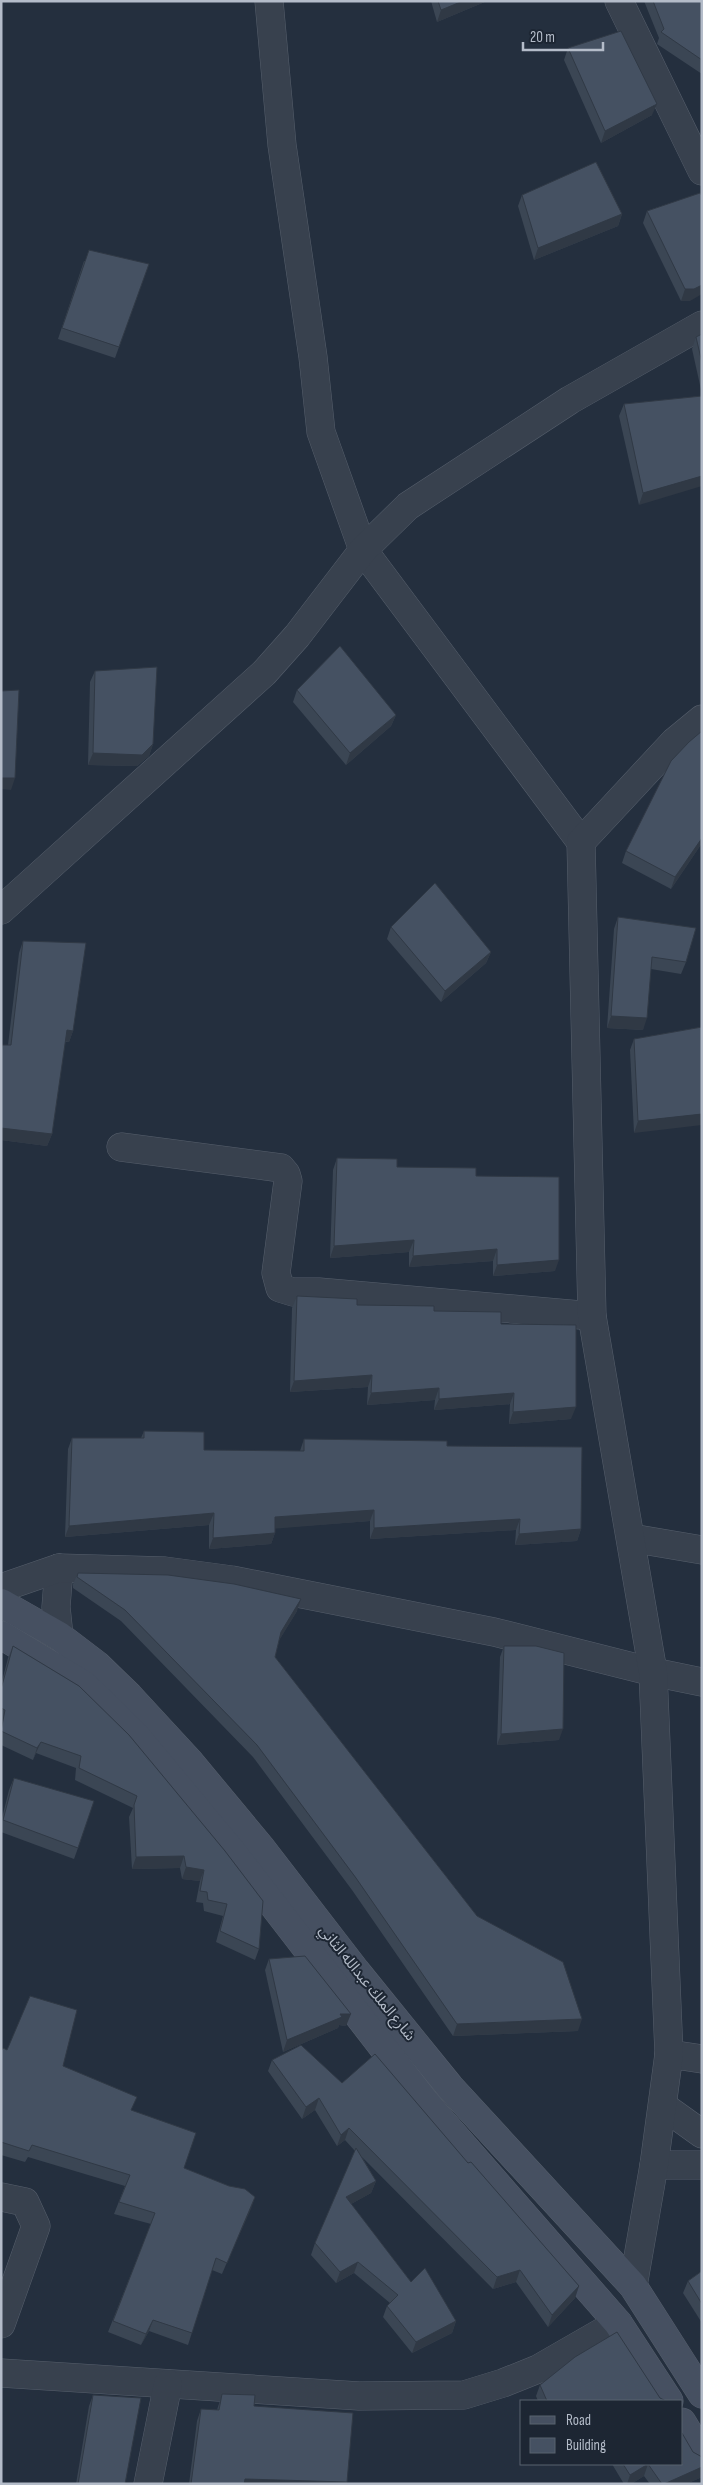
<svg xmlns="http://www.w3.org/2000/svg" width="703" height="2485" font-family="'Sofia Sans Condensed','Noto Sans Arabic',sans-serif">
<style>
.lines{fill:none;stroke-linecap:round;stroke-linejoin:round}
.minor-casing{stroke:#565f6c;stroke-width:29}
.secondary-casing{stroke:#565f6c;stroke-width:29}
.minor{stroke:#38414e;stroke-width:28}
.secondary{stroke:#465061;stroke-width:28}
.wall{fill:#3b4654}
.shaded-wall{fill:#303945}
.building{fill:#455162;stroke:#303945}
.labels{text-anchor:middle;dominant-baseline:central;stroke-width:4;stroke-linejoin:round;paint-order:stroke}
.street-label{font-size:15px;fill:#b4bcc9;stroke:#1d2633}
</style>
<rect width="100%" height="100%" fill="#242f3e"/>
<g class="lines">
<g class="minor-casing">
<g id="minor">
<path d="M269,1L282,145L313,357L321,432L363,550L581,842"/>
<path d="M619,1L702,171"/>
<path d="M1,910L264,673L297,636L363,550L408,506L570,400L702,325"/>
<path d="M121,1147L281,1168L286,1174L288,1181L276,1273L280,1288L293,1292H319L592,1316"/>
<path d="M631,1538L702,1550"/>
<path d="M59,1568L56,1607L59,1636"/>
<path d="M1,1588L59,1568L165,1571L232,1580L494,1632L653,1672L702,1682"/>
<path d="M669,2054L702,2059"/>
<path d="M663,2106L702,2134"/>
<path d="M654,2165H702"/>
<path d="M1,2197L25,2202L36,2226L1,2324"/>
<path d="M633,2286L654,2165L669,2054L653,1672L592,1316L581,842L674,742L702,719"/>
<path d="M1,2373L359,2396L464,2395L503,2383L538,2369L618,2323"/>
<path d="M148,2484L168,2384"/>
</g>
</g>
<g class="secondary-casing">
<g id="secondary">
<path d="M1,1603L59,1636L97,1665L129,1696L189,1761L262,1849L356,1971L450,2087L633,2286L702,2394"/>
<path d="M1,1635L84,1685L136,1736L233,1853L425,2102L618,2323L669,2401"/>
<path d="M682,2422L702,2455"/>
</g>
</g>
<use href="#minor" class="minor"/>
<use href="#secondary" class="secondary"/>
</g>
<g class="wall">
<path d="M431,1H487L437,22Z"/>
<path d="M644,1H702V74L657,44L659,38Z"/>
<path d="M568,48L652,115L601,143L564,60Z"/>
<path d="M700,193L690,301H681L643,223L647,211Z"/>
<path d="M522,195L622,214L618,226L534,260L518,206Z"/>
<path d="M84,261L149,264L115,358L58,339Z"/>
<path d="M702,334V394L692,349L696,337Z"/>
<path d="M702,396L639,505L619,416L624,404Z"/>
<path d="M95,671L153,744L149,756L137,766L88,765L90,682Z"/>
<path d="M297,690L396,715L391,726L346,765L293,702Z"/>
<path d="M702,843L671,889L622,863L626,851Z"/>
<path d="M618,917L686,962L681,974L651,969L643,1030L607,1028L614,929Z"/>
<path d="M391,927L491,952L486,963L441,1002L387,939Z"/>
<path d="M23,941L73,1031L69,1042H65L52,1134L47,1146L1,1140V1048L2,1045H8L19,953Z"/>
<path d="M702,1027L634,1133L630,1050L634,1039Z"/>
<path d="M337,1158L397,1167L476,1176L555,1271L493,1276V1261L409,1267V1252L330,1258L333,1170Z"/>
<path d="M297,1296L357,1305L434,1311L501,1324L571,1419L509,1424L510,1404L434,1410L435,1400L367,1405L368,1387L290,1392L292,1308Z"/>
<path d="M144,1431L204,1450L300,1451L304,1439L447,1446L581,1529L577,1541L515,1545L516,1530L370,1539V1521L275,1528V1533L271,1544L209,1549V1525L65,1537L68,1449L72,1438H141Z"/>
<path d="M78,1573L297,1611L279,1640L275,1657L477,1916L578,2031L453,2036L352,1890L253,1757L121,1621L73,1588V1584Z"/>
<path d="M13,1646L79,1686L259,1949L255,1960L216,1942L223,1916L204,1911L203,1903L196,1902L200,1881L182,1879L180,1868L132,1869L129,1817L133,1808L75,1780L76,1768L36,1753L33,1760L1,1745V1685L8,1658Z"/>
<path d="M504,1646L559,1740L497,1745L500,1657Z"/>
<path d="M14,1778L78,1848L74,1859L1,1832V1822L9,1790Z"/>
<path d="M269,1959L346,2026L339,2025L338,2028L283,2052L265,1970Z"/>
<path d="M1,2051L63,2066L131,2111L184,2168L255,2197L222,2274L212,2270L188,2345L149,2331L141,2345L108,2332L151,2224L114,2214L125,2186L28,2157L25,2162L1,2155Z"/>
<path d="M272,2060L342,2083L468,2163L579,2286L575,2298L548,2327L516,2282L493,2289L362,2157L376,2181L371,2193L351,2204L411,2282L456,2321L452,2333L412,2353L383,2317L387,2306L390,2303L354,2273L336,2283L311,2255L315,2243L355,2151L345,2140L337,2146L315,2110L302,2119L268,2071Z"/>
<path d="M702,2271V2323L683,2293L688,2281Z"/>
<path d="M540,2385L660,2398L666,2401H538L536,2396Z"/>
<path d="M222,2394L254,2406L347,2482L346,2484H189L197,2421L201,2409L217,2410Z"/>
<path d="M93,2395L125,2484H76L89,2406Z"/>
<path d="M693,2452L702,2457V2477L686,2484H650L644,2476L631,2484H624L612,2464H682Z"/>
</g>
<g class="shaded-wall">
<path d="M463,1H487L437,22L441,10Z"/>
<path d="M657,104L652,115L601,143L605,131Z"/>
<path d="M622,214L618,226L534,260L538,248Z"/>
<path d="M702,285V294L690,301H681L685,289Z"/>
<path d="M702,476V486L639,505L643,493Z"/>
<path d="M396,715L391,726L346,765L350,753Z"/>
<path d="M153,744L149,756L137,766L88,765L93,753Z"/>
<path d="M1,778H15L11,790L1,789Z"/>
<path d="M702,838V843L671,889L675,877Z"/>
<path d="M491,952L486,963L441,1002L445,991Z"/>
<path d="M611,1016L647,1018L643,1030L607,1028Z"/>
<path d="M67,1030L73,1031L69,1042L63,1041Z"/>
<path d="M702,1114V1125L634,1133L638,1121Z"/>
<path d="M1,1128L52,1134L47,1146L1,1140Z"/>
<path d="M414,1240L409,1252L330,1258L334,1246Z"/>
<path d="M497,1249L493,1261L409,1267L413,1256Z"/>
<path d="M559,1260L555,1271L493,1276L497,1265Z"/>
<path d="M372,1375L368,1387L290,1392L294,1381Z"/>
<path d="M439,1388L435,1400L367,1405L371,1393Z"/>
<path d="M514,1393L510,1404L434,1410L439,1399Z"/>
<path d="M576,1407L571,1419L509,1424L513,1412Z"/>
<path d="M374,1510L370,1521L271,1529L275,1517Z"/>
<path d="M214,1513L209,1525L65,1537L69,1526Z"/>
<path d="M520,1519L516,1530L370,1539L374,1528Z"/>
<path d="M581,1529L577,1541L515,1545L519,1534Z"/>
<path d="M275,1533L271,1544L209,1549L213,1538Z"/>
<path d="M301,1599L297,1611L277,1644L281,1632Z"/>
<path d="M563,1729L559,1740L497,1745L501,1734Z"/>
<path d="M41,1742L36,1753L33,1760L37,1748Z"/>
<path d="M184,1856L180,1868L132,1869L136,1857Z"/>
<path d="M186,1867L204,1870L200,1881L182,1879Z"/>
<path d="M340,2014H351L346,2026L339,2025L338,2028L283,2052L287,2040Z"/>
<path d="M582,2019L578,2031L453,2036L457,2024Z"/>
<path d="M319,2098L315,2110L302,2119L306,2107Z"/>
<path d="M349,2128L345,2140L337,2146L341,2135Z"/>
<path d="M376,2181L371,2193L342,2209L346,2197Z"/>
<path d="M255,2197L251,2209L222,2274L227,2263Z"/>
<path d="M358,2262L354,2273L336,2283L340,2272Z"/>
<path d="M520,2270L516,2282L493,2289L497,2277Z"/>
<path d="M579,2286L575,2298L548,2327L552,2315Z"/>
<path d="M153,2320L149,2331L141,2345L146,2334Z"/>
<path d="M456,2321L452,2333L412,2353L416,2342Z"/>
<path d="M648,2464L644,2476L631,2484H627L630,2475Z"/>
<path d="M702,2467V2477L686,2484H664Z"/>
<path d="M245,2479L347,2482L346,2484H243Z"/>
</g>
<g class="building">
<path d="M438,1H463L441,10Z"/>
<path d="M653,1H702V60L661,32L664,29Z"/>
<path d="M621,31L657,104L605,131L568,48Z"/>
<path d="M596,162L622,214L538,248L522,195Z"/>
<path d="M700,193L702,196V285L694,289H685L647,211Z"/>
<path d="M89,250L149,264L119,347L62,328Z"/>
<path d="M702,334V363L696,337Z"/>
<path d="M702,396V476L643,493L624,404Z"/>
<path d="M340,646L396,715L350,753L297,690Z"/>
<path d="M157,667L153,744L142,755L93,753L95,671Z"/>
<path d="M19,690L15,778H1V691Z"/>
<path d="M702,731V838L675,877L626,851L671,761L689,742Z"/>
<path d="M435,883L491,952L445,991L391,927Z"/>
<path d="M618,917L696,928L686,962L652,957L647,1018L611,1016Z"/>
<path d="M23,941L86,943L73,1031L67,1030L52,1134L1,1128V1053L2,1045H11Z"/>
<path d="M702,1027V1114L638,1121L634,1039Z"/>
<path d="M337,1158L397,1159V1167L476,1168V1176L559,1177V1260L497,1265V1249L413,1256L414,1240L334,1246Z"/>
<path d="M297,1296L357,1299V1305L434,1306V1311L501,1312V1324L576,1325V1407L513,1412L514,1393L439,1399V1388L371,1393L372,1375L294,1381Z"/>
<path d="M144,1431L204,1432V1450L304,1451V1439L447,1441V1446L582,1447L581,1529L519,1534L520,1519L374,1528V1510L275,1517V1533L213,1538L214,1513L69,1526L72,1438H144Z"/>
<path d="M78,1573L168,1575L234,1584L301,1599L281,1632L275,1657L477,1916L563,1962L582,2019L457,2024L356,1878L257,1745L125,1610L77,1577Z"/>
<path d="M13,1646L79,1686L129,1735L225,1851L263,1901L259,1949L220,1931L227,1904L208,1900L207,1892L200,1891L204,1870L186,1867L184,1856L136,1857L134,1805L137,1796L79,1768L81,1756L41,1742L37,1748L1,1731L5,1710L1,1708V1689Z"/>
<path d="M504,1646H536L564,1653L563,1729L501,1734Z"/>
<path d="M14,1778L94,1801L78,1848L3,1820Z"/>
<path d="M305,1956L351,2014H340L342,2017L287,2040L269,1959Z"/>
<path d="M30,1996L77,2010L63,2066L137,2097L131,2110L196,2133L184,2168L229,2186L245,2189L255,2197L227,2263L216,2258L192,2333L153,2320L146,2334L113,2321L155,2213L119,2202L130,2175L32,2145L29,2151L1,2142V2051L3,2048L7,2050Z"/>
<path d="M301,2045L342,2083L375,2054L468,2163L471,2162L579,2286L552,2315L520,2270L497,2277L349,2128L341,2135L319,2098L306,2107L272,2060Z"/>
<path d="M356,2148L376,2181L346,2197L411,2282L425,2268L456,2321L416,2342L387,2306L398,2295L358,2262L340,2272L315,2243Z"/>
<path d="M702,2271V2304L688,2281Z"/>
<path d="M617,2332L660,2398L666,2401H547L540,2385L575,2357Z"/>
<path d="M222,2394L255,2395L254,2406L353,2413L347,2482L245,2479L244,2484H191L201,2409L219,2410Z"/>
<path d="M93,2395L141,2398L125,2484H78Z"/>
<path d="M682,2433L693,2452L702,2457V2467L664,2484H662L648,2464L630,2475L623,2464H682Z"/>
</g>
<g class="labels">
<g class="street-label">
<text transform="translate(367 1983) rotate(51)">شارع الملك عبدالله الثاني</text>
</g>
</g>
<rect width="703" height="2485" fill="none" stroke="#b4bcc9" stroke-width="5"/>
<rect x="520" y="2400" width="162" height="65" fill="#1d2633" stroke="#59626f"/>
<rect x="530" y="2416" width="25" height="8" fill="#465061" stroke="#59626f"/>
<text x="566" y="2425" font-size="15" fill="#b4bcc9">Road</text>
<rect x="530" y="2438" width="25" height="15" fill="#455162" stroke="#59626f"/>
<text x="566" y="2450" font-size="15" fill="#b4bcc9">Building</text>
<path d="M523 42v8h80v-8" fill="none" stroke="#b4bcc9" stroke-width="2.5"/>
<text x="530" y="42" font-size="15" fill="#b4bcc9" stroke="#1d2633" stroke-width="4" paint-order="stroke">20 m</text>
</svg>
